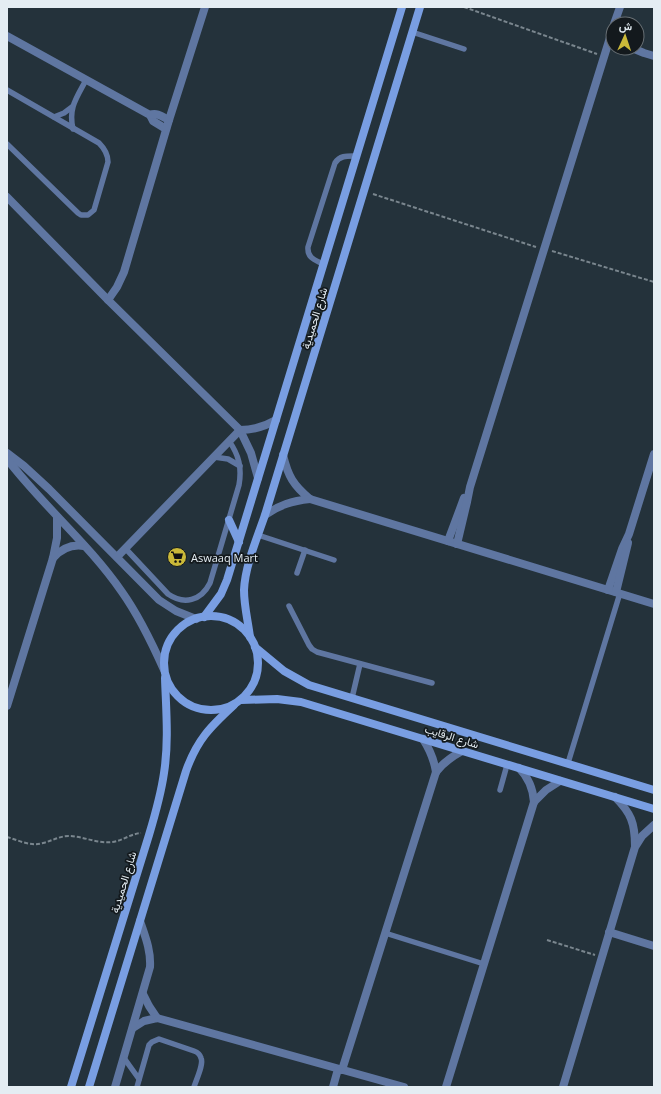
<svg xmlns="http://www.w3.org/2000/svg" width="661" height="1094" font-family="'Open Sans',Vazirmatn,sans-serif">
<style>
.lines{fill:none;stroke-linecap:round;stroke-linejoin:round}
.path{stroke:#7a868e;stroke-width:2;stroke-dasharray:4 2;stroke-linecap:butt}
.lane{stroke:#5f76a1;stroke-width:5.5}
.street{stroke:#5f76a1;stroke-width:8}
.secondary{stroke:#799ee2;stroke-width:8}
.labels{text-anchor:middle;dominant-baseline:central;stroke-width:3.5;stroke-linejoin:round;paint-order:stroke}
.street-label{font-size:11px;fill:#e4edf3;stroke:#13191d}
.poi-label{font-size:11px;fill:#e4edf3;stroke:#13191d;text-anchor:start}
</style>
<rect width="100%" height="100%" fill="#24323b"/>
<g class="lines">
<g class="path">
<path d="M464,7L597,54"/>
<path d="M373,194L536,247"/>
<path d="M552,251L654,282"/>
<path d="M7,837C18,840 31,847 43,843C52,841 59,836 69,836C83,836 97,844 112,842C122,841 130,834 141,833"/>
<path d="M547,940L595,955"/>
</g>
<g class="lane">
<path d="M412,32L464,49"/>
<path d="M7,90L99,143C105,149 108,154 108,162L94,210L88,215H81L78,213L7,144"/>
<path d="M54,117L64,113L72,107"/>
<path d="M73,129C68,108 77,97 86,80"/>
<path d="M323,264C315,260 307,258 308,247L335,163C340,155 348,156 357,156"/>
<path d="M214,457L228,459L240,466"/>
<path d="M258,535L334,560"/>
<path d="M125,548L168,594C184,605 201,601 210,583L239,485C242,468 239,455 229,441"/>
<path d="M297,573L305,550"/>
<path d="M289,606L309,645L312,649L317,652L432,683"/>
<path d="M352,698L360,664"/>
<path d="M568,763L620,593"/>
<path d="M500,790L507,765"/>
<path d="M385,933L484,964"/>
<path d="M124,1058L139,1079"/>
<path d="M137,1087L149,1045L152,1042L159,1039L194,1051C197,1052 200,1054 201,1058C204,1064 196,1080 194,1087"/>
</g>
<g class="street">
<path d="M614,24L620,7"/>
<path d="M7,36L150,115L153,121L166,129"/>
<path d="M632,48L644,53L654,56"/>
<path d="M150,115C157,112 163,117 169,120"/>
<path d="M7,197L108,300L240,430L251,453L258,478"/>
<path d="M108,300L117,287L124,272L169,120L205,7"/>
<path d="M7,453L24,466L49,489L159,600L176,611L196,619"/>
<path d="M283,455C288,476 293,485 310,499L654,604"/>
<path d="M7,459C43,506 89,544 122,592C139,616 152,643 164,670"/>
<path d="M265,515C279,505 292,501 310,499"/>
<path d="M448,541L464,498"/>
<path d="M457,544L467,502L470,487L613,28"/>
<path d="M117,557L240,430C254,430 264,427 276,420"/>
<path d="M53,558C62,548 72,544 84,546"/>
<path d="M608,590L622,549L629,534L654,454"/>
<path d="M616,592L628,543"/>
<path d="M7,706L53,558L57,538V517"/>
<path d="M423,739C430,750 434,759 436,772"/>
<path d="M519,768C529,778 533,788 534,802"/>
<path d="M615,797C631,813 635,823 635,846"/>
<path d="M609,932L654,946"/>
<path d="M143,994L149,1006L157,1018"/>
<path d="M133,1028L144,1021L157,1018L404,1087"/>
<path d="M342,1070L436,772C443,763 451,757 462,751"/>
<path d="M115,1087L150,967C151,950 145,936 140,921"/>
<path d="M333,1087L338,1069"/>
<path d="M446,1087L534,802L546,790L560,781"/>
<path d="M563,1087L635,847L642,836L654,825"/>
</g>
<g class="secondary">
<path d="M229,520L239,542"/>
<circle cx="211" cy="663" r="47"/>
<path d="M204,617L221,594L227,580L402,7"/>
<path d="M250,637C248,621 244,606 244,590C245,566 257,538 265,515L420,7"/>
<path d="M255,647L284,671L309,685L654,790"/>
<path d="M241,700L277,699L301,702L654,809"/>
<path d="M71,1087L149,835C155,815 161,794 164,773C169,741 166,709 165,678"/>
<path d="M89,1087L186,771C197,740 210,727 234,705"/>
</g>
</g>
<defs>
<g id="supermarket-disc" transform="scale(1)"><circle r="9.5" fill="#cbb939" stroke="#13191d"/><path d="M-6-5.5h2.5l.6 2H6L4.5 2H-2.5L-4.4-4H-6ZM-1.5 3.2a1.3 1.3 0 1 0 .1 0ZM3 3.2a1.3 1.3 0 1 0 .1 0Z" fill="#111"/></g>
</defs>
<g fill-rule="evenodd">
<use href="#supermarket-disc" x="177" y="557"/>
</g>
<g class="labels">
<g class="street-label">
<text transform="translate(314 318) rotate(-73)">شارع الحميدية</text>
<text transform="translate(452 736) rotate(17)">شارع الرقايب</text>
<text transform="translate(123 882) rotate(-73)">شارع الحميدية</text>
</g>
<g class="poi-label">
<text x="191" y="557">Aswaaq Mart</text>
</g>
</g>
<rect width="661" height="1094" fill="none" stroke="#e4edf3" stroke-width="16"/>
<g transform="translate(625 36) rotate(3)"><circle r="19" fill="#13191d" stroke="#676e73"/>
<path d="M0-3L7 15L0 10L-7 15Z" fill="#cbb939"/>
<text y="-6" font-size="11" font-weight="bold" text-anchor="middle" fill="#e4edf3">ش</text>
</g>
</svg>
